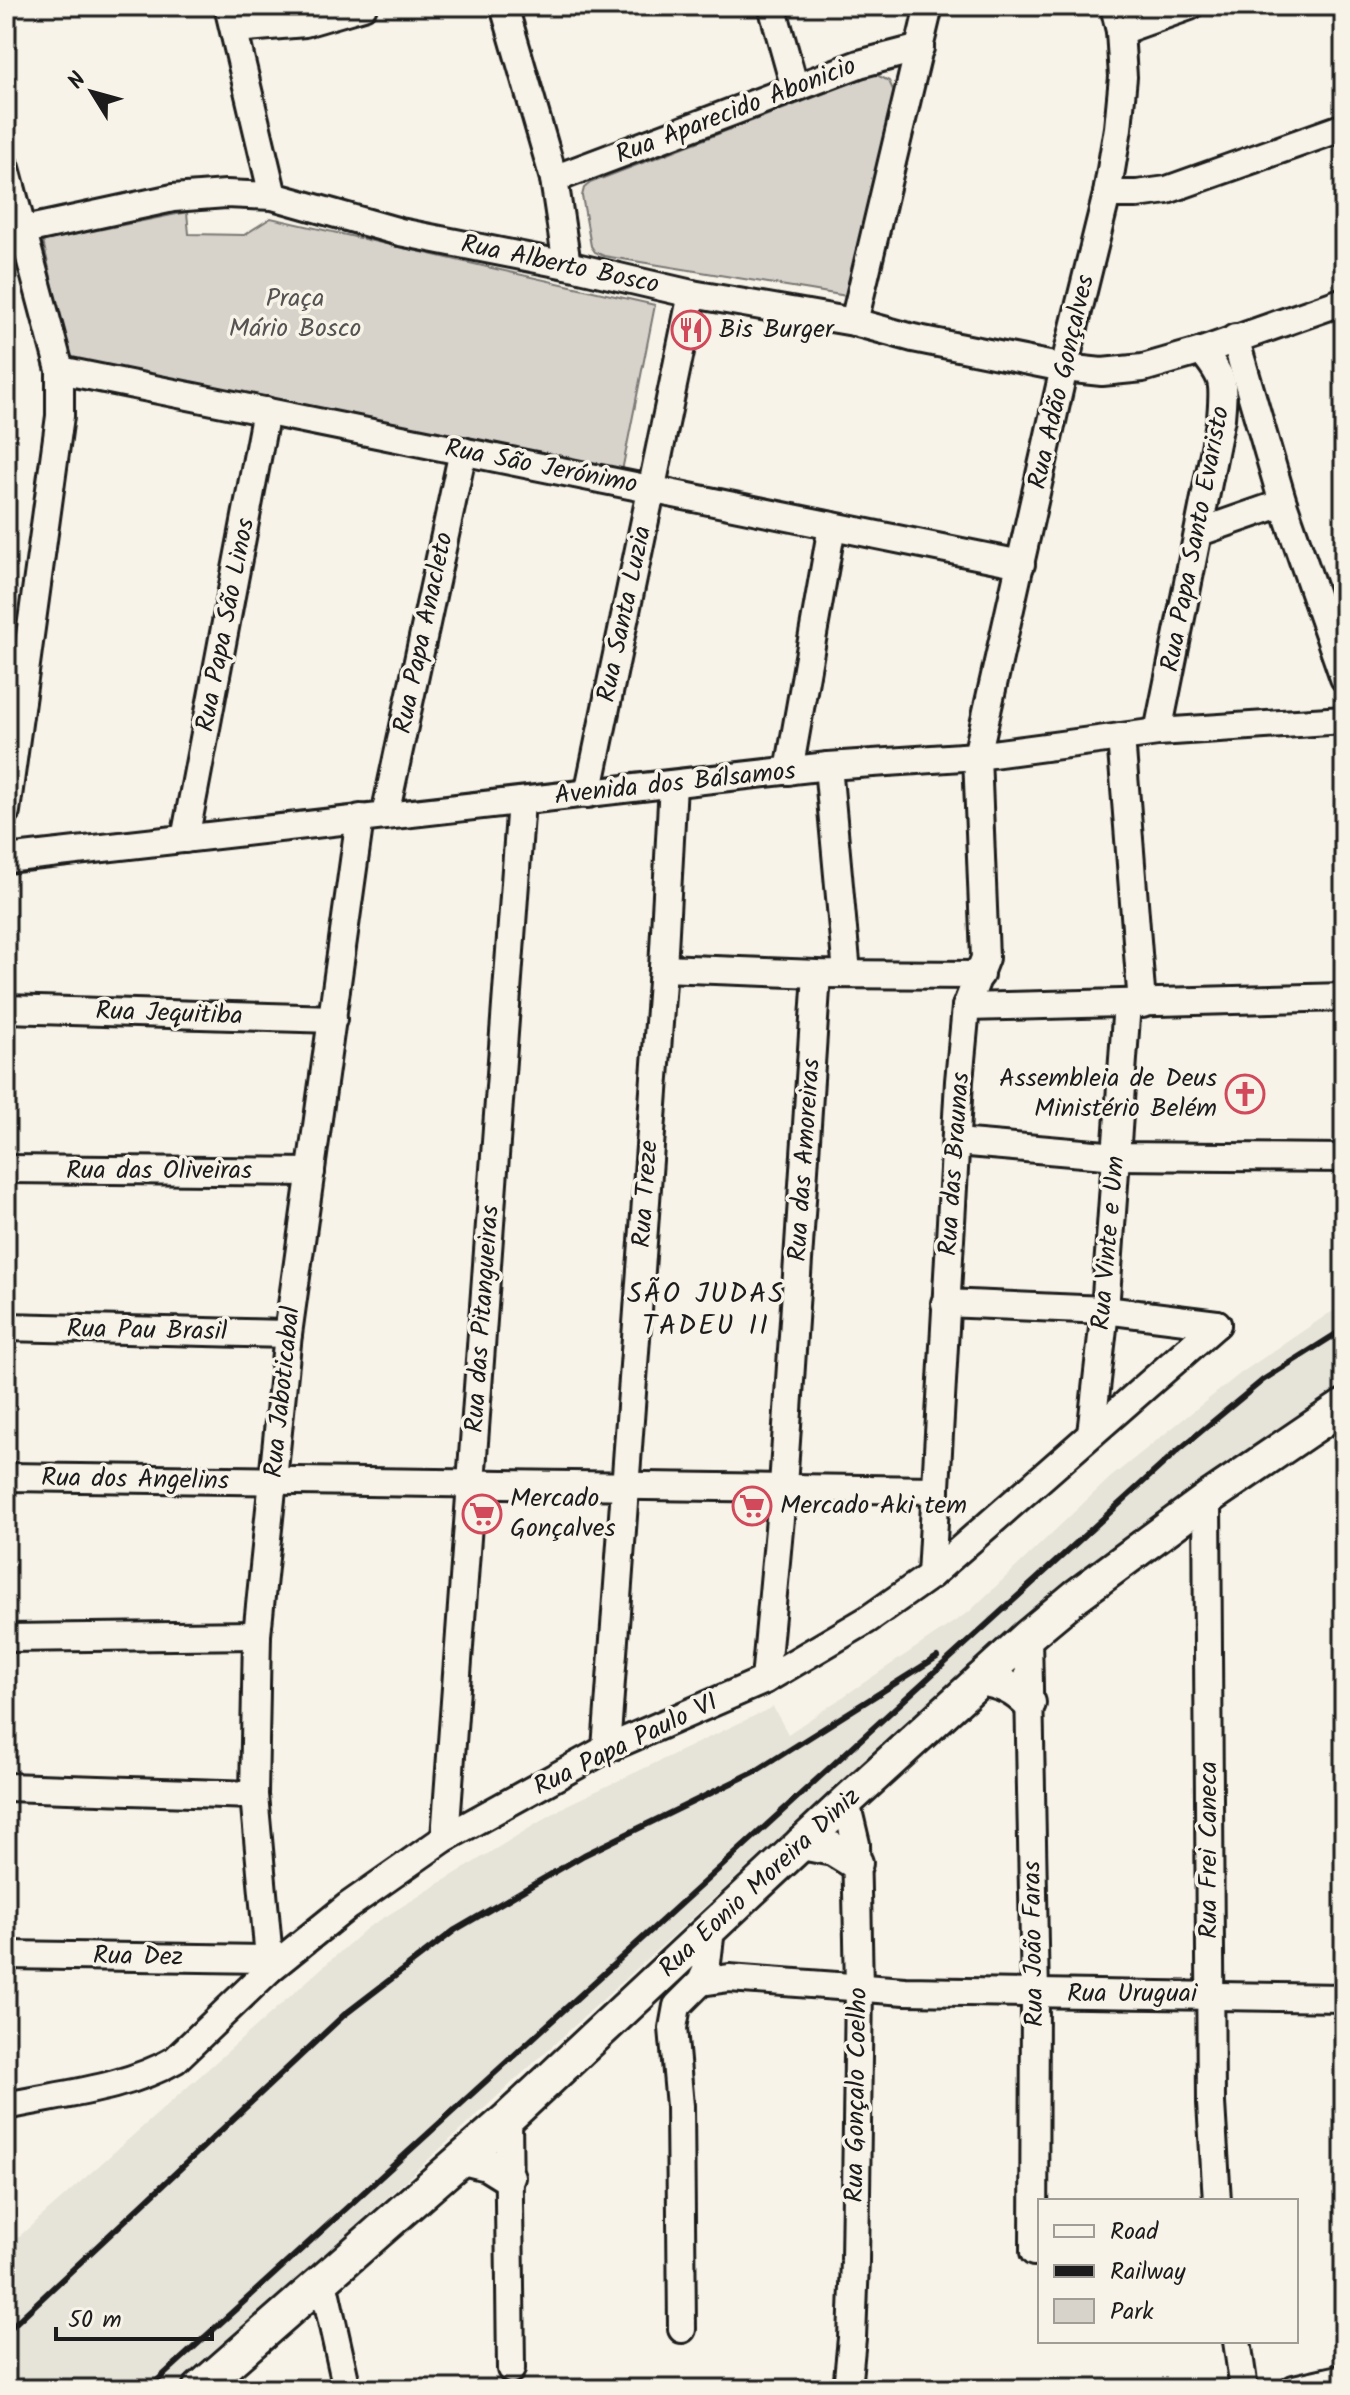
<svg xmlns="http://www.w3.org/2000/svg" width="1350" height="2395" font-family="Kalam,sans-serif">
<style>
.built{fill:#e6e3d9}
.green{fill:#d7d3cb;stroke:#7a7874;stroke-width:2}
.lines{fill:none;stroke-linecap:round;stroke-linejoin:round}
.minor-casing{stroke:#1c1c1c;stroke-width:32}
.major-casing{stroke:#1c1c1c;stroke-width:38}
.minor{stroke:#f7f3e8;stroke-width:26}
.major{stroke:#f7f3e8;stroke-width:32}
.rail{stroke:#1c1c1c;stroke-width:6}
.labels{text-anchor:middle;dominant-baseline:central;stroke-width:7;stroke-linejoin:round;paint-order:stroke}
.street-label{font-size:26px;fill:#1c1c1c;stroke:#f7f3e8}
.park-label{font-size:26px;fill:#545351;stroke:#f7f3e8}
.poi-label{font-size:26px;fill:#1c1c1c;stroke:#f7f3e8;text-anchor:start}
.neighbourhood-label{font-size:28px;letter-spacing:2px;fill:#1c1c1c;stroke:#f7f3e8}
</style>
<rect width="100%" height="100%" fill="#f7f3e8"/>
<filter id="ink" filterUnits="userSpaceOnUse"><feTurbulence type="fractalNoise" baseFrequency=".0125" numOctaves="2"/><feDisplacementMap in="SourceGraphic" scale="16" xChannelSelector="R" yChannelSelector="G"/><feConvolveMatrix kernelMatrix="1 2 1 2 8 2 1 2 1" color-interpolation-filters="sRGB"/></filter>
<g filter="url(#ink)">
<path class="built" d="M1344,1306V1385L1318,1400L1098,1560L994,1645L859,1765L178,2389H6V2248L367,1928L567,1805L773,1707L788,1734L970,1611L1111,1477L1241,1373L1328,1314Z"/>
<g class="green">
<path d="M875,74L889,81L894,92L847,296L604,256L595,252L591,246L582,196L584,188L590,183Z"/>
<path d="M187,212L189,234L244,235L271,218L655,305L622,471L261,397L70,363L43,241Z"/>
</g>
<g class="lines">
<g class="minor-casing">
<g id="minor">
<path d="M228,6L273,196"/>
<path d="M504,6L554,179L567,265"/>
<path d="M772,6L795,88"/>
<path d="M235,29L305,23L363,6"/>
<path d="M1120,31L1190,6"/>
<path d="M6,168L60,370V416L6,811"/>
<path d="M554,179L859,64L920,48"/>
<path d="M1107,194H1137L1167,190L1344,127"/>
<path d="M6,234L173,198L226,194L273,196L400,232L567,265L692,294L854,322L913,338L1064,368L1102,372L1143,368L1202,351L1344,301"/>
<path d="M854,322L929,6"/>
<path d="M1235,338L1283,503L1344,678"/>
<path d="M60,370L1021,564"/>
<path d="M1200,532L1283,503"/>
<path d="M1158,732L1221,418C1224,383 1225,379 1202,351"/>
<path d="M1121,737L1142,1004"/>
<path d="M828,766L847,973"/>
<path d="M789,771L832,526"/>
<path d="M588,794L692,294"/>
<path d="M385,815L463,451"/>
<path d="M185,839L266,411"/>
<path d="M6,859L828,766L977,756L1158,732L1344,720"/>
<path d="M663,968L817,974L980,975"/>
<path d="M966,1007L1344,997"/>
<path d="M6,1009L333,1019"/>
<path d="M957,1142L1117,1156L1344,1158"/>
<path d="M6,1169L311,1172"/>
<path d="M945,1303L1105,1310L1217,1324"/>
<path d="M6,1327L288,1334"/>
<path d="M1091,1434L1105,1310L1127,1003"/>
<path d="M6,1477C316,1484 626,1483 936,1490"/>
<path d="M1207,1499L1211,2103L1217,2201"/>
<path d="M931,1575L959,1081L966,1007L985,958L977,756L1064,368L1107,194L1118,128L1123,77L1120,31L1114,6"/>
<path d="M1028,1636L1035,1995L1034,2252"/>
<path d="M6,1638L257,1635"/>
<path d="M765,1680L783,1486L817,974"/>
<path d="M606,1749L663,968L673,784"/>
<path d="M6,1787L254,1795"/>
<path d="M846,1802L856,1844L859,1988L855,2261L852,2338L847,2389"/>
<path d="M445,1838L521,801"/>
<path d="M6,1955L269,1959"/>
<path d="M270,1969L254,1795L257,1635L288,1334L360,818"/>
<path d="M701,1982L729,1978L905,1991L1344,1998"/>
<path d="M6,2106C62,2094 125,2089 175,2060L270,1969L348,1906L445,1838L606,1749L765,1680L867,1620L931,1575L1217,1324"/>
<path d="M508,2118L511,2369"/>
<path d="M323,2281L347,2389"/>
<path d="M682,2329L680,2106L673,2028L677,2006L701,1982L706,1971L711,1929"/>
<path d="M1237,2341L1244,2389"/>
<path d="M1294,2389L1344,2378"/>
</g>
</g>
<g class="major-casing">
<g id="major">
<path d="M981,1679C1002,1683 1014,1688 1029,1703"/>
<path d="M802,1843L833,1849L856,1863"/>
<path d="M463,2158L487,2164L508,2177"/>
<path d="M199,2389L508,2118L846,1802L1028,1636L1076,1596L1207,1499L1344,1406"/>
</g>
</g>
<use href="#minor" class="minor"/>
<use href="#major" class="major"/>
<g class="rail">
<path d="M6,2332L344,2015L455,1930L584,1855L756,1771L937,1657"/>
<path d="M148,2389L1175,1453L1263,1380L1344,1329"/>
</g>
</g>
</g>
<defs>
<g id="restaurant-ring" transform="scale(2)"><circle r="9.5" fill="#f7f3e8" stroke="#d1495b" stroke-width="1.5"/><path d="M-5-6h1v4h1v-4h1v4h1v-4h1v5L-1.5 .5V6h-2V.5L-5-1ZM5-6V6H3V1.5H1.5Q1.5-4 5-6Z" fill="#d1495b"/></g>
<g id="church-ring" transform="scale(2)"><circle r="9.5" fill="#f7f3e8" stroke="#d1495b" stroke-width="1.5"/><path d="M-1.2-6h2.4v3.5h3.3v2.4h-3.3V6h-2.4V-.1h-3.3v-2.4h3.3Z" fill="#d1495b"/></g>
<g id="supermarket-ring" transform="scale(2)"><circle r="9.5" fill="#f7f3e8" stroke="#d1495b" stroke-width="1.5"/><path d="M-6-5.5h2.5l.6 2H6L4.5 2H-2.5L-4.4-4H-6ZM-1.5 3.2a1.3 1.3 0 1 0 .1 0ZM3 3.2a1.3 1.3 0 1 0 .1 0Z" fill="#d1495b"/></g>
</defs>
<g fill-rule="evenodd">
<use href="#restaurant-ring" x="691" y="330"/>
<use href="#church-ring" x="1245" y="1094"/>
<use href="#supermarket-ring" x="752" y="1506"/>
<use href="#supermarket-ring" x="482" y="1514"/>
</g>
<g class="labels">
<g class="street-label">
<text transform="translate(736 111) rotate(-21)">Rua Aparecido Abonicio</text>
<text transform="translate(560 265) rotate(12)">Rua Alberto Bosco</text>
<text transform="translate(1062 382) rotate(-77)">Rua Adão Gonçalves</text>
<text transform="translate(541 467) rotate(11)">Rua São Jerónimo</text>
<text transform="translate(1196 539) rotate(-79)">Rua Papa Santo Evaristo</text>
<text transform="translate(625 614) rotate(-78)">Rua Santa Luzia</text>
<text transform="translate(226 625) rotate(-79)">Rua Papa São Linos</text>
<text transform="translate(424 633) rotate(-78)">Rua Papa Anacleto</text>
<text transform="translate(675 784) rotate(-6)">Avenida dos Bálsamos</text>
<text transform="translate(169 1014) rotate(2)">Rua Jequitiba</text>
<text transform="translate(805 1160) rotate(-86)">Rua das Amoreiras</text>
<text transform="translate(955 1164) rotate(-86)">Rua das Braunas</text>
<text x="159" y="1171">Rua das Oliveiras</text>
<text transform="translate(646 1194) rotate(-86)">Rua Treze</text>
<text transform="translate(1109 1243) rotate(-85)">Rua Vinte e Um</text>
<text transform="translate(483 1319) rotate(-86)">Rua das Pitangueiras</text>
<text transform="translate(147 1331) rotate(1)">Rua Pau Brasil</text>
<text transform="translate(283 1392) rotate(-84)">Rua Jaboticabal</text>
<text transform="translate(135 1480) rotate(1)">Rua dos Angelins</text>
<text transform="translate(626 1745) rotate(-26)">Rua Papa Paulo VI</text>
<text transform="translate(1209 1850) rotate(-90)">Rua Frei Caneca</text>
<text transform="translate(760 1883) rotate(-43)">Rua Eonio Moreira Diniz</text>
<text transform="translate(1034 1944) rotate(-91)">Rua João Faras</text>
<text transform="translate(138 1957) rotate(1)">Rua Dez</text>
<text x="1132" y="1994">Rua Uruguai</text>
<text transform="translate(857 2095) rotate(-89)">Rua Gonçalo Coelho</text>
</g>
<g class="park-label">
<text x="295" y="299">Praça<tspan x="295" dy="30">Mário Bosco</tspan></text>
</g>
<g class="poi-label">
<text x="719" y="330">Bis Burger</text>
<text x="1217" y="1079" text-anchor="end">Assembleia de Deus<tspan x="1217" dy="30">Ministério Belém</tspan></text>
<text x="510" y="1499">Mercado<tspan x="510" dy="30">Gonçalves</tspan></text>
<text x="780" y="1506">Mercado Aki tem</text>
</g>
<g class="neighbourhood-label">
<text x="706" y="1294">SÃO JUDAS<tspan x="706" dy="32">TADEU II</tspan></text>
</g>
</g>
<rect width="1350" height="2395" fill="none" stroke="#f7f3e8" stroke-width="32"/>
<rect x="16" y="16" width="1318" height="2363" fill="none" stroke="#1c1c1c" stroke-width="3" filter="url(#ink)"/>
<rect x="1038" y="2199" width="260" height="144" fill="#f7f3e8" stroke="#9f9d96" stroke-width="2"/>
<rect x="1054" y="2225" width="40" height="12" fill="#f7f3e8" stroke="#9f9d96" stroke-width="2"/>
<text x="1110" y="2239" font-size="24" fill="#1c1c1c">Road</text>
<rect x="1054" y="2265" width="40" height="12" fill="#1c1c1c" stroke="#9f9d96" stroke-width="2"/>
<text x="1110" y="2279" font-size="24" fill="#1c1c1c">Railway</text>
<rect x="1054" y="2299" width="40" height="24" fill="#d7d3cb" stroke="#9f9d96" stroke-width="2"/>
<text x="1110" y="2319" font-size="24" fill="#1c1c1c">Park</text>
<g transform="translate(92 92) rotate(307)" stroke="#f7f3e8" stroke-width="6" paint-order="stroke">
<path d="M0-6L14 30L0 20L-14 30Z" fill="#1c1c1c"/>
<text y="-12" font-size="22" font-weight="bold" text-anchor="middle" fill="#1c1c1c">N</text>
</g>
<path d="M56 2327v12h156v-12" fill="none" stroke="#1c1c1c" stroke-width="4"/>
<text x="68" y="2327" font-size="24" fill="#1c1c1c" stroke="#f7f3e8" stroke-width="6" paint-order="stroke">50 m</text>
</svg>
